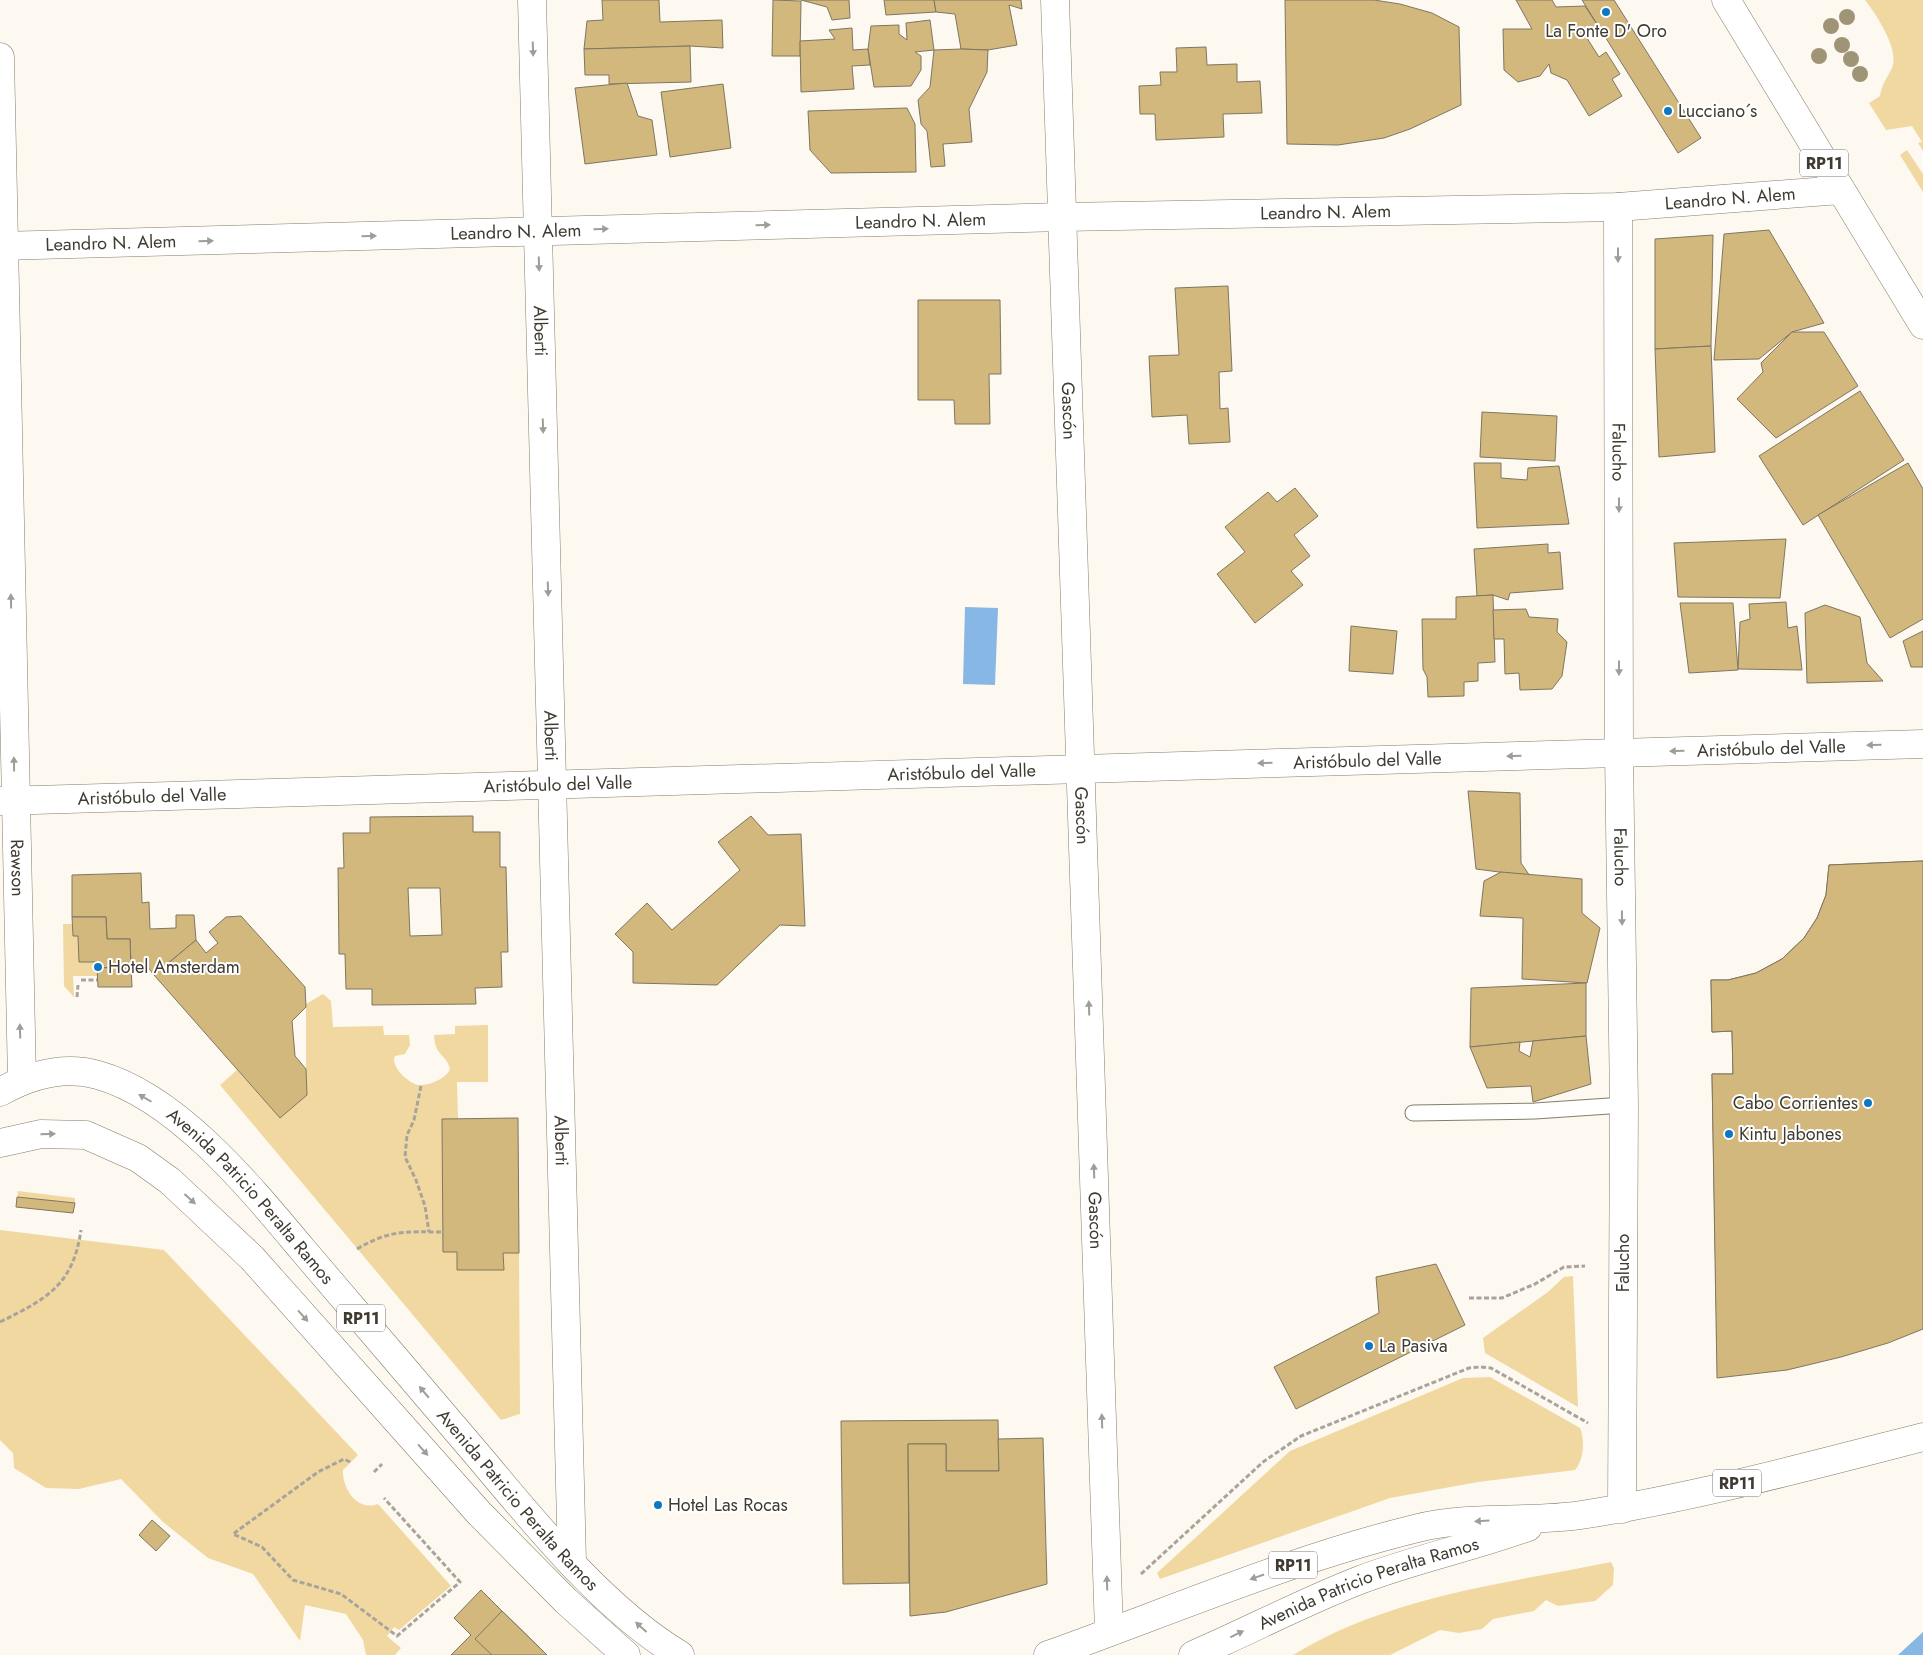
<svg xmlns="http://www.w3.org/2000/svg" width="1923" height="1655" font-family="Jost,sans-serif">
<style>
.green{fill:#f0d8a0}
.water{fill:#87b7e5}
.building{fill:#d2b87c;stroke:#7f7662;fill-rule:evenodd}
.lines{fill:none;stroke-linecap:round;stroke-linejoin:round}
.service-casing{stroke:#867d69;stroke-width:17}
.minor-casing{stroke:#867d69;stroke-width:29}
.primary-casing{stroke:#867d69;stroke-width:29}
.path{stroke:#a8a49b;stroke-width:3;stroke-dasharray:5 2.5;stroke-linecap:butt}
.service{stroke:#fff;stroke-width:15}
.minor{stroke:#fff;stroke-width:28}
.primary{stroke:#fff;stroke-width:28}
.tree{fill:#a09476}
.oneway{fill:#9f9d98}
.poi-dot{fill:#0d78c2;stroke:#fff;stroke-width:2}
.labels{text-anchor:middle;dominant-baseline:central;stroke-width:4;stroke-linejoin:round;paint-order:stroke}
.shield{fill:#fff;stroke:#797670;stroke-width:1}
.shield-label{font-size:16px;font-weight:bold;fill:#3f3b32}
.poi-label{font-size:18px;fill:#3f3b32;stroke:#fff;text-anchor:start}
.street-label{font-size:18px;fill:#3f3b32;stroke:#fff}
</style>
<rect width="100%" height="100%" fill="#fdf9f0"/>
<g class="green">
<path d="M1865,0H1923V151L1918,143L1922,142L1912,126L1886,130L1869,103L1880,96C1882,84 1887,78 1892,68C1900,50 1876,14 1865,0Z"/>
<path d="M1907,150L1923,174V192L1900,155Z"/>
<path d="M63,924H72L73,935L78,936L79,962H97L98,976H73L74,997L64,986Z"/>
<path d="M323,994L331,1001L333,1027L383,1026L384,1035H409L410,1045L405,1054L395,1056C390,1066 408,1083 418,1085C428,1086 446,1079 450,1069C446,1053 435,1057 434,1035L455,1034V1026L488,1025V1082H457L458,1119H442L443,1252H457V1270H503V1253H519L520,1414L501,1420L220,1085L237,1070L280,1118L306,1095V1004Z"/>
<path d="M18,1191L75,1198V1203L17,1200Z"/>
<path d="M0,1230L164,1250L358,1455L343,1470C342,1488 357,1512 378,1504L451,1586L399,1630L394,1627L387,1636L401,1648L395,1655H366L363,1640L346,1614L305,1605L300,1641L253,1574L208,1558L163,1522L121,1479L79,1489L46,1488L14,1468L13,1453L0,1440Z"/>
<path d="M1573,1276L1578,1407L1485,1353L1483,1338L1548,1292L1564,1277Z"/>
<path d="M1490,1377L1580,1428C1585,1439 1584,1460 1575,1470L1478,1482L1390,1498L1160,1579L1157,1573L1290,1451L1463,1378Z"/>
<path d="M1611,1562L1614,1568L1613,1585L1595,1601L1558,1606L1546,1600L1534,1611L1493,1619L1482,1629L1459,1633L1440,1630L1390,1655H1293C1389,1596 1503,1584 1611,1562Z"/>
</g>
<g class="water">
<path d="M965,607L998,608L995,685L963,684Z"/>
<path d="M1923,1632V1655H1898Z"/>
</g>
<g class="building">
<path d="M602,0H659L660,22L722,20L723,48L690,46L584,49L587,21L603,20Z"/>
<path d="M773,0L801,1L800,56H772Z"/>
<path d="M801,0H849L850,18L832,20L827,7Z"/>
<path d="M884,0H934L936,12L886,15Z"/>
<path d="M934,0H1021L1022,9L1009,5L1017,45L988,50L961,49L955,14L936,12Z"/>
<path d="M1285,0H1374L1400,4L1432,13L1459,27L1461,105L1410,129L1384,138L1338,145L1287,144Z"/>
<path d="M1516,0H1552L1556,7L1585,6L1598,26L1585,35L1599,57L1606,52L1620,74L1612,79L1622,96L1589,116L1567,80L1551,73L1549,64L1540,76L1518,82L1504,70L1503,29H1532Z"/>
<path d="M1582,0H1614L1701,138L1678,153Z"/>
<path d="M930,20L934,50L915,52L921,56V70L911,86L874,87L868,49L871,26L899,25V34L907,40L906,23Z"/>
<path d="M852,28L853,50L868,49L870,65L852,66L854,89L801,92L800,41L835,39L829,30Z"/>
<path d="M690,46L691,82L609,84V75H585L584,49Z"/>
<path d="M1206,47L1207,65L1237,64V82L1260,81L1262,113L1223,114L1224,137L1156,140L1155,114H1140L1139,86L1161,85L1160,72H1177L1176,48Z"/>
<path d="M961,49L988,50L987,72L969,109L972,142L943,144L945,166L931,167L927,131L921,124L918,100L930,87L934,50Z"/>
<path d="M627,83L638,116L652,120L657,155L585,164L575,88Z"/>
<path d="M723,84L731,148L670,157L661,92Z"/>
<path d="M907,108L915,124L916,172L831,173L810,150L808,111Z"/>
<path d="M1769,230L1824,323L1792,332L1759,359L1714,360L1724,234Z"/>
<path d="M1713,235L1711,346L1655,349V239Z"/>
<path d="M1228,286L1232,371L1219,372L1220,409L1228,408L1230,442L1189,444L1187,415L1152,417L1149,356L1179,355L1175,288Z"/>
<path d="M918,300H1000L1001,374H989L990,424H955L954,400H918Z"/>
<path d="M1792,332H1824L1858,386L1776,438L1737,399L1763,372L1761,363Z"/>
<path d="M1711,346L1715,452L1659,457L1655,349Z"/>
<path d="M1860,391L1904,460L1803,525L1759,456Z"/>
<path d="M1482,412L1557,416L1555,461L1480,457Z"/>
<path d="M1474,463H1501V478L1527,480L1528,468L1559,466L1569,524L1477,528Z"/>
<path d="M1908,463L1923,489V619L1890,638L1818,515Z"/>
<path d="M1295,488L1318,516L1294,535L1310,556L1291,571L1303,585L1255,623L1217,574L1245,552L1225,527L1268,492L1277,502Z"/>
<path d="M1786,539L1780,598L1678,597L1674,543Z"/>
<path d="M1548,544V553L1560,552L1563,589L1510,593L1508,600L1493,595L1477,596L1474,549Z"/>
<path d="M1493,595L1495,662L1478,663V681L1464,682V696L1428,697L1427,677L1423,669L1422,619H1456V597Z"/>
<path d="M1786,602L1788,628L1797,626L1802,670L1738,669L1740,622L1750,619L1749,604Z"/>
<path d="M1680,603H1733L1738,670L1689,673Z"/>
<path d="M1825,605L1860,617L1867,663L1883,681L1807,683L1805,613Z"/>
<path d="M1526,609L1529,617L1558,619L1557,632L1567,642L1562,676L1552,689L1520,690L1519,673L1505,674L1504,639H1494L1493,610Z"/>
<path d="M1351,626L1397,631L1393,674L1349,671Z"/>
<path d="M1923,631V667H1911L1903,641Z"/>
<path d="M1468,791L1520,793L1521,863L1530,876L1476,869Z"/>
<path d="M473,816V832H500V867H506L508,952H501L502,987L475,988L476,1004L372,1005V989H346L345,954H339L338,868H344L343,833H370V817ZM408,888H440L442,935L410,936Z"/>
<path d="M751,816L768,835L801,834L805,926L780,925L717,985L633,983V952L615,934L647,903L672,930L740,870L718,842Z"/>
<path d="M1923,861V897L1881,901L1874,924L1923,955V1028L1885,1005L1896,988L1853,960L1827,991L1923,1133V1238L1804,1061L1820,1050L1793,1014L1771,1025L1780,1337L1717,1339L1712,1074H1733L1732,1031L1712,1032L1711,980H1728L1756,973L1782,959L1804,938L1817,918L1826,895L1829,865Z"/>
<path d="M1923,861V1329L1888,1343L1841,1357L1787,1370L1717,1378L1712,1074H1733L1732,1031L1712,1032L1711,980H1728L1756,973L1782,959L1804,938L1817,918L1826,895L1829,865Z"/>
<path d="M1501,872L1582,879V913L1600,928L1587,983L1522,979L1523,918L1480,916L1484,881Z"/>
<path d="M141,873L142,903L149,902L150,929L176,928V915H194L196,940L154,975L146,965H131L130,939H107L106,917H72V875Z"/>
<path d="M241,916L305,987L306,1007L292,1021L295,1056L306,1069L307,1095L280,1118L154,975L196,940L206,953L218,943L209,932L226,917Z"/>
<path d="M72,917H106L107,939H130L131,967L97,968V962H79L78,936H73Z"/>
<path d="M131,967L132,987H98L97,968Z"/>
<path d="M1586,983V1036L1470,1047L1471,988Z"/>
<path d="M1586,1036L1591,1084L1533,1102L1531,1086L1487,1088L1470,1047L1520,1042L1519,1051L1530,1057L1533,1041Z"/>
<path d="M518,1118L519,1253H503L504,1270H457V1252H443L442,1119Z"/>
<path d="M17,1197L75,1203L73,1213L16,1207Z"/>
<path d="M1436,1264L1465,1325L1296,1409L1274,1367L1379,1313L1376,1277Z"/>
<path d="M998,1420L999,1471H946V1444H908L909,1583L843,1584L841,1421Z"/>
<path d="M1043,1438L1047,1584L946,1612L910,1616L908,1444H946V1471H999L998,1439Z"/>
<path d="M152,1520L170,1536L156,1551L139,1535Z"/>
<path d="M481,1590L502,1611L547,1655H451L471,1635L454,1618Z"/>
<path d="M502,1611L547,1655H492L475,1639Z"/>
</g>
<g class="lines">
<g class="service-casing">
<path id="service" d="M1413,1113L1535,1111L1624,1105"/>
</g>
<g class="minor-casing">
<g id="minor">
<path id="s1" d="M532,0L572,1562"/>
<path id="s2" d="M1055,0L1109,1632"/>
<path id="s3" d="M0,57L22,1080"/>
<path id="s4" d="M1618,207L1619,753L1624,1105L1622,1509"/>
<path id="s5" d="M0,246L1062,217L1618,207L1841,190"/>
<path id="s6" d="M0,801L1923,744"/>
</g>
</g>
<g class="primary-casing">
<g id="primary">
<path d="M1726,0L1923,325"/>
<path id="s7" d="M0,1092C30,1075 63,1065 98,1075C177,1097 251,1188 302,1249C362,1319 421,1389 481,1459C537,1526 605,1610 680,1655"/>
<path d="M0,1143L41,1134L86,1135L138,1158L170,1181L252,1258L479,1513L566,1601L626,1655"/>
<path d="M1048,1655C1171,1611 1291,1559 1418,1528C1471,1515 1527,1523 1581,1515C1696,1497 1810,1466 1923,1437"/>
<path id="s8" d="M1193,1655C1249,1631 1303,1602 1360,1580C1415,1559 1473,1547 1528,1527"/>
</g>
</g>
<g class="path">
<path d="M81,980H97"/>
<path d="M77,997L78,985"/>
<path d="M421,1086L414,1120L407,1135L405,1157L416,1180L425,1206L429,1232"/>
<path d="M357,1249C391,1229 406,1232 443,1232"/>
<path d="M1469,1298H1502L1535,1284L1564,1267L1585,1266"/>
<path d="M0,1322C46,1299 73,1286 81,1230"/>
<path d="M350,1462L344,1459L318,1472L233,1534L262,1547L293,1580L341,1594L397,1636L460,1582L384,1498"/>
<path d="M374,1472L382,1464"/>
<path d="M1141,1574L1263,1462L1301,1436L1469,1368L1480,1367L1491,1368L1588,1423"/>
</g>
<use href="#service" class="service"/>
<use href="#minor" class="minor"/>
<use href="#primary" class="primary"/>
</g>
<g class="tree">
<circle cx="1847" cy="17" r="8"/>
<circle cx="1831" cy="26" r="8"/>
<circle cx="1842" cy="45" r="8"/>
<circle cx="1819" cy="56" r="8"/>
<circle cx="1851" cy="59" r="8"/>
<circle cx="1860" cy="74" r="8"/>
</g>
<defs><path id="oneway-solid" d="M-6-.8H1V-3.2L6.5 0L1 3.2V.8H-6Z" transform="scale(1.25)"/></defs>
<g class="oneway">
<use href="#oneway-solid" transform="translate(533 49) rotate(88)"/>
<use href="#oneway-solid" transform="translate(763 225) rotate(-2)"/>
<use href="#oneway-solid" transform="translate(601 229) rotate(-2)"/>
<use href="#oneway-solid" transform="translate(369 236) rotate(-2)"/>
<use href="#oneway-solid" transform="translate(206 241) rotate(-2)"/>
<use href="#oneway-solid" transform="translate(1618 255) rotate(90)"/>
<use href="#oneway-solid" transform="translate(539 264) rotate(88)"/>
<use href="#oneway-solid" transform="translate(543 426) rotate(88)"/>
<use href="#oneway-solid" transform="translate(1619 505) rotate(90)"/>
<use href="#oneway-solid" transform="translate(548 589) rotate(88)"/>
<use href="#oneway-solid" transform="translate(11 601) rotate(-91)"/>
<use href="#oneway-solid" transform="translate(1619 668) rotate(90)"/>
<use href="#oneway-solid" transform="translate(1874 745) rotate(178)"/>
<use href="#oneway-solid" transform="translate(1677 751) rotate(178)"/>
<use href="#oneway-solid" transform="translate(1514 756) rotate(178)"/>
<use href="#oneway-solid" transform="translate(1265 763) rotate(178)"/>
<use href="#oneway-solid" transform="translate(14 764) rotate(-91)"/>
<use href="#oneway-solid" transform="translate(1622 918) rotate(89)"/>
<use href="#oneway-solid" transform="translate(1089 1008) rotate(-92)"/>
<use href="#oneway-solid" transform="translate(20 1031) rotate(-92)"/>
<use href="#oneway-solid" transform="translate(145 1098) rotate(-150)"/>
<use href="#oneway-solid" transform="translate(48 1134) rotate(-2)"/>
<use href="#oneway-solid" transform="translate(1094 1171) rotate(-92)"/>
<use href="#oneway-solid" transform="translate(190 1199) rotate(42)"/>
<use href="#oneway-solid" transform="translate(303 1316) rotate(48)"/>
<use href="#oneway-solid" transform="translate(424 1392) rotate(-130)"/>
<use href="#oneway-solid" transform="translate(1102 1421) rotate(-92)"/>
<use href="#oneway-solid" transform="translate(423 1450) rotate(48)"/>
<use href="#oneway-solid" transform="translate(1482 1521) rotate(176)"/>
<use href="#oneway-solid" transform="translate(1257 1577) rotate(161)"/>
<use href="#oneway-solid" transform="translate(1107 1583) rotate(-92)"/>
<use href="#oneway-solid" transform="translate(641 1627) rotate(-138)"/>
<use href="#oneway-solid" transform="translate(1237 1634) rotate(-26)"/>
</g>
<g class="poi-dot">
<circle cx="1606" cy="12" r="5"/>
<circle cx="1668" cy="111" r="5"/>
<circle cx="98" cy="967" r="5"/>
<circle cx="1868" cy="1103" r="5"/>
<circle cx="1729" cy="1134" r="5"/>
<circle cx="1369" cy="1346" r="5"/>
<circle cx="658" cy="1505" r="5"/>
</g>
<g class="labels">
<g class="shield">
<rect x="1800" y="149.5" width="48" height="27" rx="4"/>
<rect x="337" y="1304.5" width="48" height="27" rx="4"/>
<rect x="1713" y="1469.5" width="48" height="27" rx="4"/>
<rect x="1269" y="1551.5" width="48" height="27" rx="4"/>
</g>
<g class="shield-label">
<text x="1824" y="163">RP11</text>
<text x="361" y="1318">RP11</text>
<text x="1737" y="1483">RP11</text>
<text x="1293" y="1565">RP11</text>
</g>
<g class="poi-label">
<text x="1606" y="31" text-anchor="middle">La Fonte D' Oro</text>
<text x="1678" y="111">Lucciano´s</text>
<text x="108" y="967">Hotel Amsterdam</text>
<text x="1858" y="1103" text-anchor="end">Cabo Corrientes</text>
<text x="1739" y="1134">Kintu Jabones</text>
<text x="1379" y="1346">La Pasiva</text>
<text x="668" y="1505">Hotel Las Rocas</text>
</g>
<g class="street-label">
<text stroke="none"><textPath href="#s5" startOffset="1731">Leandro N. Alem</textPath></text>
<text stroke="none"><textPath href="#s5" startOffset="1326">Leandro N. Alem</textPath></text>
<text stroke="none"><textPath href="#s5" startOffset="921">Leandro N. Alem</textPath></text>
<text stroke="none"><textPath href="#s5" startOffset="516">Leandro N. Alem</textPath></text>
<text stroke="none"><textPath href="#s5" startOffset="111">Leandro N. Alem</textPath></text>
<text stroke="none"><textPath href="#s1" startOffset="331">Alberti</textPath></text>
<text stroke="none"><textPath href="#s2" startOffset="411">Gascón</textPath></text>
<text stroke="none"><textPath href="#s4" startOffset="245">Falucho</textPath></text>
<text stroke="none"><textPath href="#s1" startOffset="736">Alberti</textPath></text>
<text stroke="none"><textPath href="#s6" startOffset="1772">Aristóbulo del Valle</textPath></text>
<text stroke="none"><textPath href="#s6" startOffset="1368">Aristóbulo del Valle</textPath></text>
<text stroke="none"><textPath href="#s6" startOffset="962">Aristóbulo del Valle</textPath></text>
<text stroke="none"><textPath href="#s6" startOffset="558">Aristóbulo del Valle</textPath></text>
<text stroke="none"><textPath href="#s6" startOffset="152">Aristóbulo del Valle</textPath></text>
<text stroke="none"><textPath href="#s2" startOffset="816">Gascón</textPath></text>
<text stroke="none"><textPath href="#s4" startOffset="650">Falucho</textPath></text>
<text stroke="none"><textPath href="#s3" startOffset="811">Rawson</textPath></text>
<text stroke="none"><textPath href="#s1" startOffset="1141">Alberti</textPath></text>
<text stroke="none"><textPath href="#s7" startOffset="300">Avenida Patricio Peralta Ramos</textPath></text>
<text stroke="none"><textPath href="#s2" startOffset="1221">Gascón</textPath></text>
<text transform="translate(1623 1263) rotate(-90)">Falucho</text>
<text stroke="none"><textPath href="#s7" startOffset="705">Avenida Patricio Peralta Ramos</textPath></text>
<text stroke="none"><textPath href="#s8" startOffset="190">Avenida Patricio Peralta Ramos</textPath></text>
</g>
</g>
</svg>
